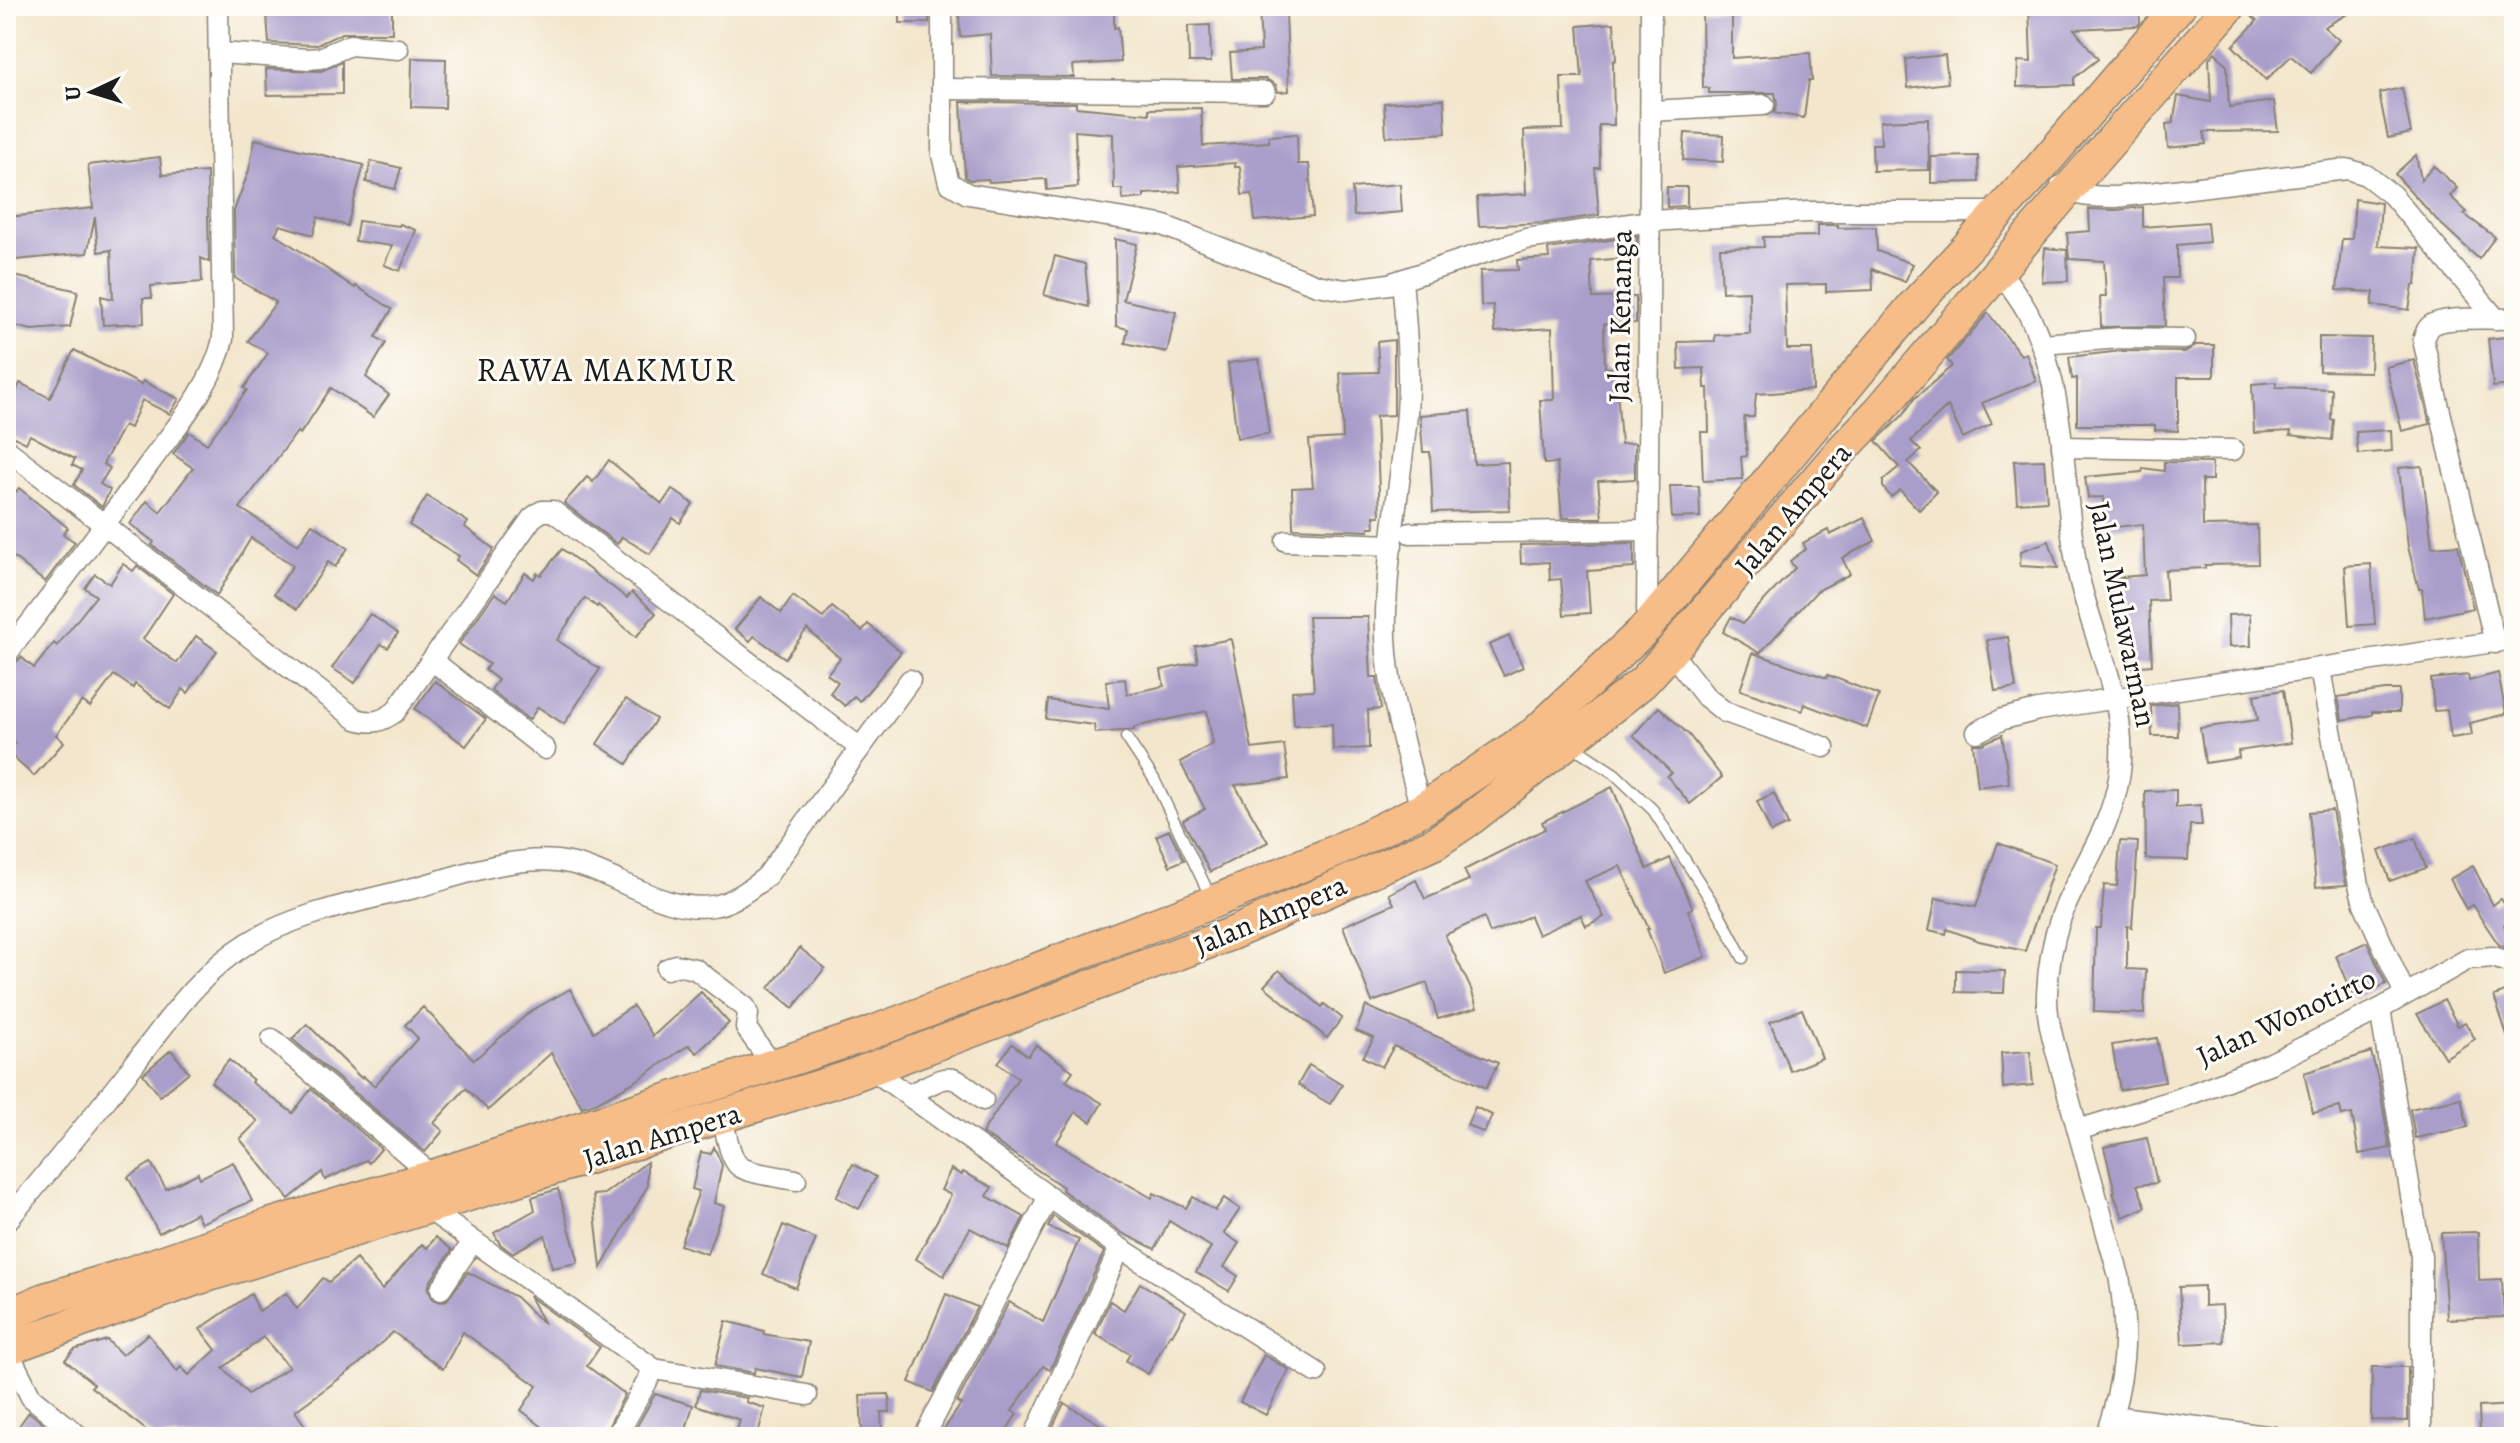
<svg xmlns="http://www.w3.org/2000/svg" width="2520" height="1443" font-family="Alegreya,serif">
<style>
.building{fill:#a99dca;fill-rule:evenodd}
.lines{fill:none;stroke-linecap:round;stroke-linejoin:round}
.service-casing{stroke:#888174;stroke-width:13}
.minor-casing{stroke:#888174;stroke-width:23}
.primary-casing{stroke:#888174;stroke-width:35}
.service{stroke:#fff;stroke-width:10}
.minor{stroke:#fff;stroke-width:20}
.primary{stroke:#f7bd88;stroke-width:32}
.labels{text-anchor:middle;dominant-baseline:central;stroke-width:6;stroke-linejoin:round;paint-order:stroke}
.street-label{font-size:30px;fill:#1c1c1c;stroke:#fdfcf7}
.quarter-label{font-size:34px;letter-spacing:2px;fill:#1c1c1c;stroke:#fdfcf7}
</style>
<rect width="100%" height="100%" fill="#fdfcf7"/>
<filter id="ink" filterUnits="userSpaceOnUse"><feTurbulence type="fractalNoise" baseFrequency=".0125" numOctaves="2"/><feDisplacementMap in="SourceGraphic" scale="16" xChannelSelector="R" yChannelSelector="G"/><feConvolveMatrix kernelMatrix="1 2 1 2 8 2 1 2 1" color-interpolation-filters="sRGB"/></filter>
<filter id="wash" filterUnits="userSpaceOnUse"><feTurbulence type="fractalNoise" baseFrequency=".006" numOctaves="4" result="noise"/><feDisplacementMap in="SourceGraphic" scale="32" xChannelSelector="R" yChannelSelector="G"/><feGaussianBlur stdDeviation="1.8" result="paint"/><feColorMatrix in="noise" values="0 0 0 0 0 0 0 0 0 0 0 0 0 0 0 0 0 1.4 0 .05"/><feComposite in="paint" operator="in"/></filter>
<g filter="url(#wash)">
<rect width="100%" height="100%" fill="#f3e6cc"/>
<g id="blocks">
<g class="building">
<path d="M346,6H392V33H342L317,45L269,43L267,16L346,10Z"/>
<rect x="900" y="6" width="29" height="17"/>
<path d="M972,6H1114V28L1118,27L1121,62L1073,65L1074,77L992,76L990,34L960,37L959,15L973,14Z"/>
<path d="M1259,6H1283V14H1286L1289,91L1278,92L1276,85L1266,79H1232L1230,53L1261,51Z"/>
<path d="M2029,6H2139L2140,23L2137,26L2074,29L2098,59L2074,78V85L2017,87L2018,61L2031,62Z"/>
<path d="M2248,6H2362L2324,27L2339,40L2311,73L2291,56L2266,80L2233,46L2257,21L2247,12Z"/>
<path d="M1702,9H1732V58L1810,53L1812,80H1809L1804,118L1774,113L1777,105L1775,93H1709V88H1703Z"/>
<path d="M1614,23L1616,60L1613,61L1614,125H1599L1600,168H1595L1599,215L1546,223L1479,226L1477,197L1526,194L1524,130L1563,129L1561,77H1582L1578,26Z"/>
<path d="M1210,25L1211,62H1189L1188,26Z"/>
<path d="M2215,52L2227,66L2229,107L2274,101L2278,131L2204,132L2206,144L2168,148L2166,124L2173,123L2178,96L2211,102L2209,59Z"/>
<path d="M1945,55L1948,83L1908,88L1906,59Z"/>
<path d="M412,58L446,59L445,108L411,107Z"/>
<path d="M342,62V94L267,95L266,69L321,71Z"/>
<path d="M2402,88L2411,133L2388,138L2379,93Z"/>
<path d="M1444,99L1446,133L1386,137L1384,103Z"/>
<path d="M961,102L1076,103V107L1149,114V109L1201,108L1203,146L1269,142V136L1297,134L1298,164H1309L1313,216L1255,221L1252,194L1242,195L1240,167H1235V163L1178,167L1180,192L1144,194V198L1123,200L1122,189H1114L1113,134L1075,131L1078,187L1047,190L1046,179L989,182L988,179L970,180L965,177Z"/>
<path d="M1928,119L1929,170L1873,171L1872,144H1881L1880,121Z"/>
<path d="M1685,133L1724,135L1723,162L1683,160Z"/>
<path d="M255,139L364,165L347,226L318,217L313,235L280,225L275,234L355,288L356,286L392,309L376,337L386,343L366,377L389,395L373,417L331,388L300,434L297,432L240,508L298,545L312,524L348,548L335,567L328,562L297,609L274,594L293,565L251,538L217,595L152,545L154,542L130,524L147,501L160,512L193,468L173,454L189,432L207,444L247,390L244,388L268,353L248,341L276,302L235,278L234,211L249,170Z"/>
<path d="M2416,155L2421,180L2434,166L2457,188L2450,196L2467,212L2464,214L2495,237L2479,259L2438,221L2395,174Z"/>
<path d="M1978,156L1979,182L1931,183V157Z"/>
<path d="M160,157L162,175L207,172L209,262L201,258L202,282L151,286L152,298H143L144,323L103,325L101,296L113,299L111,250L98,252L95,217L87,253L6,261L9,217L93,208L88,165Z"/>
<path d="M371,161L401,168L395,189L366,182Z"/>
<path d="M1400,184L1402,212L1354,216L1352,188Z"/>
<path d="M1667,187H1687V206L1667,207Z"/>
<path d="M2355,199L2381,203L2378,246L2419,248L2416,285H2413L2409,310L2372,305L2374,292L2337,290L2342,239H2352Z"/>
<path d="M2143,207V227L2207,222L2209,242L2177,245V278H2163L2165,326L2101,327L2100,296H2106L2104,261L2069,259L2067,233L2090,231L2089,209L2116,210Z"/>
<path d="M358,221L399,226L400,224L416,230L400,271L384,265L392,246L355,241Z"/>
<path d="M1818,225H1838V228L1876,227L1877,251L1913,264L1905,282L1872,269L1873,290L1826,292V284L1785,285L1787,349H1812L1813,390L1756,394L1754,417H1744L1747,456L1741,457L1743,479L1703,481L1701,432H1709L1708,388H1705L1704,368L1679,369L1678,342L1715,341V335L1750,334L1749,291L1722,292L1720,248L1764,247L1763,237L1818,236Z"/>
<path d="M1637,236L1636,257L1591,261L1593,298L1636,297V323L1604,324L1605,368L1622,367L1623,387L1617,388L1621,444L1635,443V479L1598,481L1602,518H1562L1557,463L1544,464L1540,400H1554L1552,328L1495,332L1493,305L1481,306L1480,271L1518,270L1517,260L1549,258L1548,249Z"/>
<path d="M1115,239L1137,244L1123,300L1176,312L1167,352L1125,343L1128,329L1116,326Z"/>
<path d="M2045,248L2067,250L2068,281L2042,282Z"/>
<path d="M1055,256L1085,264L1089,307L1044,295Z"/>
<path d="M6,274L78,291L70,327L32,330L6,324Z"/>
<path d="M1988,313L2021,355L2026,353L2036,381L1982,403L1992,424L1963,438L1948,406L1911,441L1921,451L1908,462L1937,492L1919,510L1900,490L1891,497L1883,487V480L1899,467L1876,441L1903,415L1914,399L1952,366L1947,360Z"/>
<path d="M2514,336V385L2493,387L2488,339Z"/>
<path d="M2319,337L2371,338L2370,372L2319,371Z"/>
<path d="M1394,340V415L1376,416L1380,516H1374L1375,527H1369V531L1293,528L1292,488L1313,487L1309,440L1343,438L1340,373L1379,372L1377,342Z"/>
<path d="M2196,345H2214V377H2178V431L2155,430V425H2077V378L2072,379L2069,357L2122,351L2185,352Z"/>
<path d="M74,350L141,385L143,381L179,399L170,414L142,400L130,428L124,425L103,464L110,468L100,484L110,490L102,507L74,485L82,470L72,465L75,459L30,435L26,443L6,433V414L20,383L50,398Z"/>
<path d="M1259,359L1269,434L1237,438L1228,363Z"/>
<path d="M2414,360L2430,424L2402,431L2386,367Z"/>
<path d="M2276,382V387L2332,389L2331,419L2334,420L2332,440L2290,435L2291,431L2254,433L2252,384Z"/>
<path d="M1470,411L1474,464L1508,462L1510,510L1433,512L1430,452H1423L1420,415Z"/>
<path d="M2391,430L2392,451L2358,454L2356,432Z"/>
<path d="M609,460L662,504L672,489L693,504L680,523L673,518L650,554L622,537L617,544L564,503L587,477L593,482Z"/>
<path d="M2044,460L2047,501L2017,503L2014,461Z"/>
<path d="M2164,462L2212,463V480H2202L2203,526L2257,525L2258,564L2205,565V568L2165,570L2167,600L2149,601L2152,665L2128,667L2125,603L2112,604L2110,578L2145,575L2143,524L2106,528L2103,497L2088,498L2085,477L2142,472L2143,468L2164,471Z"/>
<path d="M2422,466L2432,547L2458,545L2473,608L2425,618L2422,589H2419L2408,547L2399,468Z"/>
<path d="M1670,486H1699L1700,517L1672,518Z"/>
<path d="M19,488L68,528L63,534L75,542L45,582L6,551V505Z"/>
<path d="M427,496L468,522L465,527L494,549L476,575L456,560L459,556L409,525Z"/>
<path d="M1864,518L1875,541L1842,558L1850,574L1817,591L1760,653L1723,632L1731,617L1743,623L1795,568L1790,561L1806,549L1803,543L1828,530L1830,535Z"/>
<path d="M2049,541L2058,568L2020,566L2021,551Z"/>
<path d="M1634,543V568L1587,571L1590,613L1564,615L1561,579L1550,580L1549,562L1521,564L1520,545Z"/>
<path d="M562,549L627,598L632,592L656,613L636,637L598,605L597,607L585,598L557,640L600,669L564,724L538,707L529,720L491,690L498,680L485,670L489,664L459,644L495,593L507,601L525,573L534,579L537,573L541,575Z"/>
<path d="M123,564L133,571L137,566L173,594L143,639L177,663L196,636L217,651L188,693L183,689L170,709L135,684L133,688L114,675L90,707L82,701L56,735L64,742L34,776L7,752L15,743L6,736V668L12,667L21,657L34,668L54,643L57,646L96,596L85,588L95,574L110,584Z"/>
<path d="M2371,564L2375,624L2349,626L2345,566Z"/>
<path d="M793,596L823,618L832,607L862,631L868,624L901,652L860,701L854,696L845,706L830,693L838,682L827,674L840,658L807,629L785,658L754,636L750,641L735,629L761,597L781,613Z"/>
<path d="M370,614L398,633L388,648L381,644L355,683L332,668Z"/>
<path d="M2250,614L2251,646L2229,647L2228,615Z"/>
<path d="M1308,617H1368L1371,677H1377L1381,709L1368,710L1369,748L1333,750L1332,724L1294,725L1292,691L1314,690Z"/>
<path d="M1509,636L1523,667L1504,676L1489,645Z"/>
<path d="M2008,637L2016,688L1995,691L1987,640Z"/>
<path d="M1231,639L1252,749L1284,745L1289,779L1235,785L1268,842L1210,872L1184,823L1183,820L1205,809L1180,762L1213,744L1207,711L1134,727V730L1095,733L1094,725L1046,719L1048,700L1109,709L1106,681L1125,679L1127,694L1164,686L1161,670L1198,662L1195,646Z"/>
<path d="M1753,653L1827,678L1828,675L1879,695L1867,728L1804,704L1802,711L1740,690Z"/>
<path d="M2498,673L2506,714L2470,723L2472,735L2451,738L2447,710L2434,711L2431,679L2468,675L2469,681Z"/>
<path d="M435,681L486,719L466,746L415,709Z"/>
<path d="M2283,690L2291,743L2238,751L2239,758L2205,763L2200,728L2258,720L2254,695Z"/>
<path d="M2385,690H2399V712H2372V715L2342,720L2338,697Z"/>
<path d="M626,699L656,719L627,764L597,744Z"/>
<path d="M2177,703L2178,736H2152L2151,706Z"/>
<path d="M1659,707L1689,735L1722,777L1690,804L1667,776L1672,773L1633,735Z"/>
<path d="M2002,735L2009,783L1978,787L1973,744H1982Z"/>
<path d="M1612,787L1647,869L1670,858L1693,908L1688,910L1706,957L1664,973L1647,929H1649L1620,866L1585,881L1604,917L1586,926L1581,915L1538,935L1530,916L1490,933L1484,917L1445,935L1471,989L1477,1008L1438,1019L1427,983L1372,1002L1343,926L1394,904L1389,894L1416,880L1425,899L1469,880L1464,870L1545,829L1542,822Z"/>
<path d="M2176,790V807L2200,805L2202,825H2190L2188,860L2146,859L2145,791Z"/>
<path d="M1774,793L1788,825L1771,833L1757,801Z"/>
<path d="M2332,810L2346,885L2316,887L2309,812Z"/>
<path d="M1169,830L1184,860L1170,866L1156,836Z"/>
<path d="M2415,838L2426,868L2390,881L2379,851Z"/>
<path d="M2120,841L2138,842L2132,927L2127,926V969L2146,970L2144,1014L2094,1012L2096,928H2101L2104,885L2117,886Z"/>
<path d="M1998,843L2055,864L2025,951L1979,941L1947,929L1946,934L1929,930L1936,898L1976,907Z"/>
<path d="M2473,866L2493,905L2501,899L2514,918L2504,925L2514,945L2513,950L2499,945L2472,905L2466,909L2450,879Z"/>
<path d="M2367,942L2386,984L2355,998L2336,956Z"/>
<path d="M800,948L825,968L793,1008L769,988Z"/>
<path d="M1279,970L1322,1007L1324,1004L1342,1018L1327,1038L1264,986Z"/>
<path d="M1956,970L2005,971L2004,993L1956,992Z"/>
<path d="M570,989L594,1032L633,1006L653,1036L701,992L729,1023L697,1053L689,1045L636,1081L598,1102L582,1107L551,1053L488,1110L466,1088L434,1123L443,1131L425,1152L292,1039L307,1024L361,1078L363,1076L374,1086L418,1038L405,1025L423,1007L474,1060L531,1011Z"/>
<path d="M2514,989V1046L2511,1047L2494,996Z"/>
<path d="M2444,1000L2458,1026L2465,1022L2475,1039L2445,1058L2417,1014Z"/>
<path d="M1366,1006L1498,1063L1486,1088L1394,1046L1382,1067L1363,1057L1374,1038L1356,1031Z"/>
<path d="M1802,1009L1822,1058L1790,1071L1770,1022Z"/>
<path d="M2157,1038L2165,1082L2120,1090L2112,1045Z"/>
<path d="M1012,1044L1028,1056L1036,1045L1073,1071L1066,1081L1102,1103L1091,1122L1076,1112L1056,1143L1152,1198L1154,1193L1186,1208L1193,1197L1215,1211L1224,1198L1240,1209L1224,1233L1239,1243L1224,1267L1238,1276L1229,1291L1196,1272L1211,1247L1169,1221L1155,1249L1122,1233L1062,1190L1063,1187L982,1133L1018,1078L998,1063Z"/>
<path d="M171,1050L189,1072L160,1096L143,1074Z"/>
<path d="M2030,1051L2033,1085L2003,1088L2001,1053Z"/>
<path d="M2371,1052L2379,1083L2390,1148L2359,1154L2352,1114L2342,1116L2340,1107L2313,1113L2304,1073Z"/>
<path d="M229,1060L253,1080L251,1082L293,1113L311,1089L381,1149L369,1163L366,1160L325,1180L322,1172L289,1199L240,1139L258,1121L211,1082Z"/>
<path d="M1309,1065L1342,1085L1330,1104L1298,1085Z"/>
<path d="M2461,1098L2468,1127L2415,1138L2410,1109Z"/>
<path d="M1475,1107L1492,1115L1484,1133L1467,1125Z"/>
<path d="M2147,1138L2157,1183L2137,1185L2146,1207L2123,1217L2113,1193L2115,1192L2104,1147Z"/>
<path d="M714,1147L722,1165L714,1203L724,1206L707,1254L680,1245L699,1191L692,1189L701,1152L711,1154Z"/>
<path d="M233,1162L252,1201L201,1223L196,1213L159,1233L128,1177L151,1163L166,1189L198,1173L200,1178Z"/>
<path d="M647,1162V1187L601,1268L593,1195L604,1194Z"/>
<path d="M853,1164L876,1177L859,1209L836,1197Z"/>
<path d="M951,1169L962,1175L963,1172L992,1187L987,1196L1024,1217L1008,1248L970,1228L944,1276L916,1259L951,1195L941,1190Z"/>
<path d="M558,1189L578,1259L577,1263L552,1268L545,1235L512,1253L500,1244L494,1233L535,1210L532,1197Z"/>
<path d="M1053,1216L1104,1252L1050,1370L1043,1366L1012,1411L1017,1414L1002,1437H939L961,1404L957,1402L1009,1302L1043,1322L1079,1240L1048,1227Z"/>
<path d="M783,1225L816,1239L796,1288L763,1274Z"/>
<path d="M2478,1232L2479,1280L2502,1279L2504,1317L2447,1319L2441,1233Z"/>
<path d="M436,1237L452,1250L430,1282L428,1289L433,1299L441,1302L447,1300L468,1272L516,1297L544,1324L529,1296L600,1347L587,1366L625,1394L603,1437H555L521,1410L537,1386L463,1332L443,1369L393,1332L358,1365L295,1411L306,1427L292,1437H155L91,1387L94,1384L65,1360L74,1350L107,1340L122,1355L148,1334L177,1371L181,1367L189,1375L216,1350L200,1329L251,1294L259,1311L286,1293L297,1309L323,1278L329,1282L356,1259L382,1290L422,1244L427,1248ZM263,1337L289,1367L248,1394L223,1368Z"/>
<path d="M1140,1283L1186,1311L1172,1335L1170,1334L1148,1374L1126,1361L1130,1354L1095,1334L1110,1301L1124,1310Z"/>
<path d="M2204,1286V1306L2222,1305L2224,1342L2182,1344L2179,1287Z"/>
<path d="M946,1294L977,1307L933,1392L909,1382Z"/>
<path d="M726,1321L764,1331L763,1334L809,1342L802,1377L755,1368L754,1373L715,1366Z"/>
<path d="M1264,1355L1289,1370L1266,1415L1240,1402Z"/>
<path d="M2372,1367H2408V1421L2371,1420Z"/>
<path d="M700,1390L747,1398L746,1402L765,1408L757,1437H735L740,1420L696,1405Z"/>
<path d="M655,1394L693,1405L684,1437H631Z"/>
<path d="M889,1394L890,1412H881L882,1432H862L860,1395Z"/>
<path d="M1064,1403L1086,1416L1121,1437H1048Z"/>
<path d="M2514,1405V1433L2480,1435L2479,1407Z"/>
<path d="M29,1412L48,1428L42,1437H11Z"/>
</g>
</g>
</g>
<g filter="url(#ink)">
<use href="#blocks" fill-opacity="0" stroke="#888174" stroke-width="2"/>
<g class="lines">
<g class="service-casing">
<g id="service">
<path d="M1126,737L1154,779L1212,900"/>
<path d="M1571,745L1615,774L1653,810L1719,913L1743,958"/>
</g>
</g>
<g class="minor-casing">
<g id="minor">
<path d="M942,6V155L949,183L968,194L1162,225L1317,285L1346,290L1389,284L1526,239L1651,221L1808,212H2000"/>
<path d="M219,53L308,59L320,58L350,45L398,49"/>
<path d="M942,89L1265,92"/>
<path d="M1651,111L1764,105"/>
<path d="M2061,186C2075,198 2099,196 2116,197L2347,169L2366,175L2392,195L2496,319"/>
<path d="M2000,271C2009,284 2019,297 2027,311C2070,392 2060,490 2079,578C2094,642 2131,711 2119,778C2110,832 2079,869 2061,917C2052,942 2048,968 2047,994C2046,1024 2058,1055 2065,1083C2082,1148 2101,1212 2119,1276C2129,1332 2125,1383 2105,1437"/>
<path d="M1402,280C1406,324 1410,368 1407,413C1401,487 1384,562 1386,637C1388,695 1407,753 1421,810"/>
<path d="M2041,344L2122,338L2185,339"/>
<path d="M2062,447L2233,450"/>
<path d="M6,449L356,719C372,724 381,722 395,712L532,518L542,511H553L860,748"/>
<path d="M1410,533L1648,530"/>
<path d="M1286,541L1392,545"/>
<path d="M1647,627L1651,6"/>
<path d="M2495,643L2423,340C2425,334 2427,327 2433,324C2451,316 2494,319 2514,319"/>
<path d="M1670,651L1706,697L1725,712L1824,747"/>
<path d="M6,655C54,592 103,528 149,464C178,424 212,387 223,339L218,6"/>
<path d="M433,661L545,749"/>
<path d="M2320,669L2359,885L2364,904L2405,994"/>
<path d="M1977,732L2003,719L2038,710L2514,639"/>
<path d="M667,969L676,965L695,969L745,1007L748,1014L746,1028L774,1067"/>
<path d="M2380,1009L2421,1256V1437"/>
<path d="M272,1039L433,1176"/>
<path d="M870,1068L1120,1248L1316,1372"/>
<path d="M908,1095C950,1076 946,1068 983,1100"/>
<path d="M722,1118C726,1131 729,1157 739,1166C749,1174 782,1177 796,1180"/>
<path d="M2078,1130L2178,1099L2271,1063L2380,1009L2468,959L2493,957L2514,964"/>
<path d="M427,1208L654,1369L807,1395"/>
<path d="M6,1222C49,1171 91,1119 132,1067C167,1022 199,973 248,943C294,914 361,901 414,888C459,876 510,856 557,861C609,866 660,914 713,906C733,903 750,889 766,877L910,680"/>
<path d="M441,1289L473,1241"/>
<path d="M7,1349L31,1397L80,1437"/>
<path d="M2113,1416L2274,1437"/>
<path d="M616,1437L654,1369"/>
<path d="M924,1437L1049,1196"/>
<path d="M1034,1437L1120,1248"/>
</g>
</g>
<g class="primary-casing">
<g id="primary">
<path d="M6,1316L45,1299L121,1276L269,1225L433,1176L860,1037L1213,902L1334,852L1421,810L1535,733L1647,627L1914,305L2040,168L2179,6"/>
<path d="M6,1349L193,1280L846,1078L1233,933L1435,843L1473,817L1567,743L1643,682L1664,659L1839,453L1880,410L2067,191L2230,6"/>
</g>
</g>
<use href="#service" class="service"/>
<use href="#minor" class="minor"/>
<use href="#primary" class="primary"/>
</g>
</g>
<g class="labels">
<g class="street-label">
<text transform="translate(1620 316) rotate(-89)">Jalan Kenanga</text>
<text transform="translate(1793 509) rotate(-50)">Jalan Ampera</text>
<text transform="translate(2123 614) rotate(78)">Jalan Mulawarman</text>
<text transform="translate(1270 915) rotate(-23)">Jalan Ampera</text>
<text transform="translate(2286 1017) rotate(-25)">Jalan Wonotirto</text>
<text transform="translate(662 1136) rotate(-17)">Jalan Ampera</text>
</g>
<g class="quarter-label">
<text x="607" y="369">RAWA MAKMUR</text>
</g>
</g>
<rect width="2520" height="1443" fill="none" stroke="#fdfcf7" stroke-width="32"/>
<g transform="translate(92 92) rotate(266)" stroke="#fdfcf7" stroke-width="6" paint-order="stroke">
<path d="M0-6L14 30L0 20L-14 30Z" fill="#1c1c1c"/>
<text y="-12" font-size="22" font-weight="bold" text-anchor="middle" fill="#1c1c1c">U</text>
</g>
</svg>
